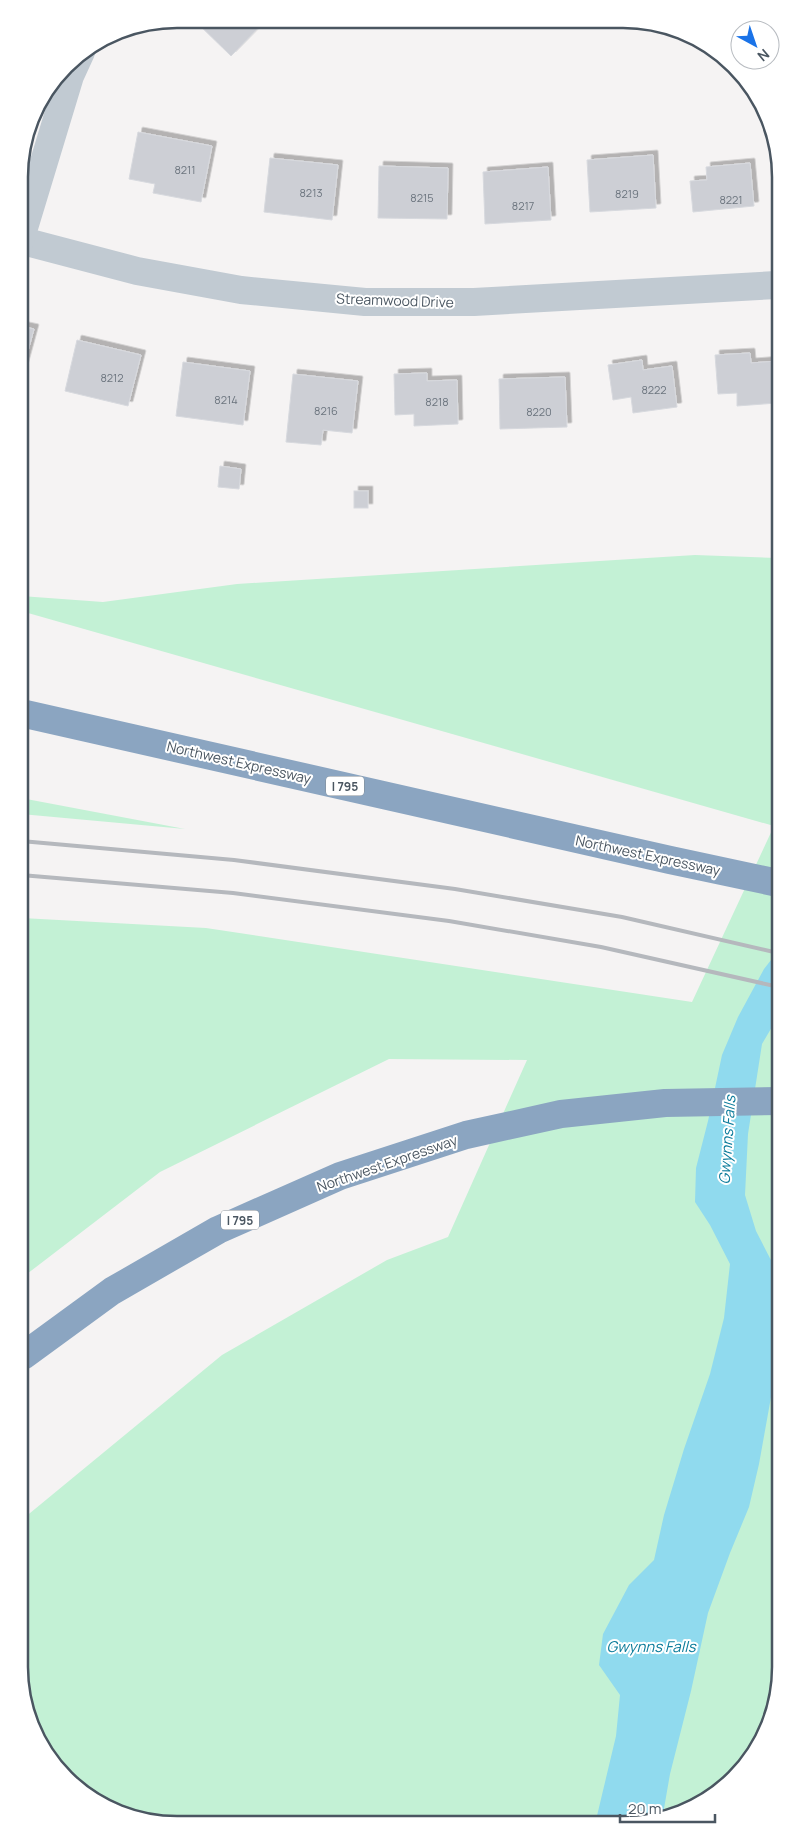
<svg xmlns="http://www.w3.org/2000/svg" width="800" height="1844" font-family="Manrope,sans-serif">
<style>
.green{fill:#c3f1d5}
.water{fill:#90daee}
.building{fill:#cdcfd5;stroke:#d7d9de;filter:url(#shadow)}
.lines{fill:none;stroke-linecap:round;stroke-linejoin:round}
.minor{stroke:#c1cad2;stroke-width:28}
.motorway{stroke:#8ba5c1;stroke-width:28}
.rail{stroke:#b5b8bd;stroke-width:4}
.labels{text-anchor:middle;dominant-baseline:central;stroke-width:4;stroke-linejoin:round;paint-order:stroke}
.number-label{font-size:11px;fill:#6b747e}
.shield{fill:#fff;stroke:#808990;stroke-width:1}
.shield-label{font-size:12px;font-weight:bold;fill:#4a5661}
.street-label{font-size:14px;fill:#4a5661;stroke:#fff}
.water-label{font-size:15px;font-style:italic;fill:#0c7c9b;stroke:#fff}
.rim{fill:none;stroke:#4a5661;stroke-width:2.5}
</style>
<defs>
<filter id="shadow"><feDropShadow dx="4.5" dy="-4.5" stdDeviation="0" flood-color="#0004"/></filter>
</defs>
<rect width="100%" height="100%" fill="#f5f3f3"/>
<g class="green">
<path d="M695,555L777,558L781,1678L769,1728L748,1764L711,1799L665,1820L146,1822L72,1786L45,1755L24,1709V1518L222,1355L387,1260L448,1237L527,1060L389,1059L160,1172L23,1277L22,918L206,928L692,1002L774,826L21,611V596L103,602L237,584Z"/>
<path d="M21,798L185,829L21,814Z"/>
</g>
<path class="water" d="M778,951L779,1015L762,1044L748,1134L745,1195L756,1231L774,1266L780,1296V1347L759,1464L749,1507L730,1553L708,1613L691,1691L670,1774L662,1820H596L616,1736L620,1695L599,1665L603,1634L629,1585L654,1560L664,1515L684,1449L710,1374L724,1318L730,1264L710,1225L695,1202L696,1168L708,1121L722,1055L738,1017L764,969Z"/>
<g class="building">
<path d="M193,19H267L231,56Z"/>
<path d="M138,132L212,146L201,202L153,193L155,184L129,179Z"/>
<path d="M653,155L656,208L590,212L587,160Z"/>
<path d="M270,158L338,165L332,220L264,212Z"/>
<path d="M750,163L754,206L693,212L690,181L707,180L706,167Z"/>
<path d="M379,166L448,168L447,219L378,218Z"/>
<path d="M548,167L551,220L485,224L483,172Z"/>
<path d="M20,326L34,329L20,380Z"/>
<path d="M77,340L141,355L128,406L65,391Z"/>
<path d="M750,353L751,363L777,361V403L737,406V393L718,394L715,355Z"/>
<path d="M642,360L643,370L672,366L677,407L633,413L631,397L613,400L608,365Z"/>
<path d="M183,362L250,371L243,425L176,416Z"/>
<path d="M427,373V381L457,380L458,424L414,426V414L395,415L394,374Z"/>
<path d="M293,374L358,381L352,433L323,430L321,445L286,442Z"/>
<path d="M565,377L567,427L500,429L499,379Z"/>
<path d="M220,466L241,469L239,489L218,487Z"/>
<rect x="354" y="491" width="14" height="17"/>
</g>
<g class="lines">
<g class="minor">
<path d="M19,240L137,271L241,290L365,302H474L776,285"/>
<path d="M20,241L70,76L81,52"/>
</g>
<g class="motorway">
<path d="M21,713L670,860L778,883"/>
<path d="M23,1356L112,1291L218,1230L340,1176L466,1135L561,1114L665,1103L779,1101"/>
</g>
<g class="rail">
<path d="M21,841L234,860L455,889L622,917L778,953"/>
<path d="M21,875L233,893L449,921L601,947L779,987"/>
</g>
</g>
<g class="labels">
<g class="number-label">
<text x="185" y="169">8211</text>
<text x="311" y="192">8213</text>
<text x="627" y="193">8219</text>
<text x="422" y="197">8215</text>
<text x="731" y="199">8221</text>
<text x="523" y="205">8217</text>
<text x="112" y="377">8212</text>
<text x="654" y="389">8222</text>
<text x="226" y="399">8214</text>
<text x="437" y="401">8218</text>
<text x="326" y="410">8216</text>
<text x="539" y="411">8220</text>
</g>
<g class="shield">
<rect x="326" y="776.5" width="38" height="19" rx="4"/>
<rect x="221" y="1210.5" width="38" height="19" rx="4"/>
</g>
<g class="shield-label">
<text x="345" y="786">I 795</text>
<text x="240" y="1220">I 795</text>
</g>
<g class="street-label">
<text transform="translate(395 300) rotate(2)">Streamwood Drive</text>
<text transform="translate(239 762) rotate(13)">Northwest Expressway</text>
<text transform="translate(648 855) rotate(12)">Northwest Expressway</text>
<text transform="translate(387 1163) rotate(-19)">Northwest Expressway</text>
</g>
<g class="water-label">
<text transform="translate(727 1140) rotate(-86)">Gwynns Falls</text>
<text x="651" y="1646">Gwynns Falls</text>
</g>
</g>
<path d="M0 0H800V1844H0ZM177 28H623A149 149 0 0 1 772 177V1667A149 149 0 0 1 623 1816H177A149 149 0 0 1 28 1667V177A149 149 0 0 1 177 28Z" fill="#fff" fill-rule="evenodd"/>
<path class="rim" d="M177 28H623A149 149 0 0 1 772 177V1667A149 149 0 0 1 623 1816H177A149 149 0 0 1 28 1667V177A149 149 0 0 1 177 28Z"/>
<g transform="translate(755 45) rotate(140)"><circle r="24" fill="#ffffff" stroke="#b7bbc0"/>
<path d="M0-4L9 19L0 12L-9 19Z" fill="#1a73e8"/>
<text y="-8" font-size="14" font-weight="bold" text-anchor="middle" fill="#4a5661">N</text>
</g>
<path d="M620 1814v8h95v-8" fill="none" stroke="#4a5661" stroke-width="2.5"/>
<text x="628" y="1814" font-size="15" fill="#4a5661" stroke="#ffffff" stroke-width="4" paint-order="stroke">20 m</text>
</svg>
